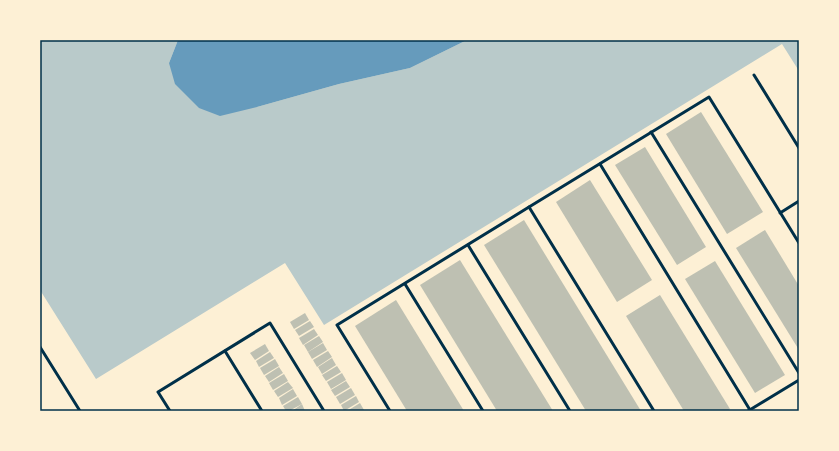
<svg xmlns="http://www.w3.org/2000/svg" width="839" height="451" font-family="Quicksand,sans-serif">
<style>
.green{fill:#b9caca}
.water{fill:#669bbc}
.building{fill:#bec0b2}
.lines{fill:none;stroke-linecap:round;stroke-linejoin:round}
.service{stroke:#003049;stroke-width:3}
.neatline{fill:none;stroke:#003049;stroke-width:1.5}
</style>
<rect width="100%" height="100%" fill="#fdf0d5"/>
<path class="green" d="M40,40H178L169,63L257,107L339,84L410,68L467,40H799V71L782,44L324,325L285,263L96,379L40,290Z"/>
<path class="water" d="M178,40H467L410,68L339,84L257,107L220,116L199,108L175,84L169,63Z"/>
<g class="building">
<path d="M701,112L763,212L727,234L666,134Z"/>
<path d="M645,147L706,247L677,265L615,165Z"/>
<path d="M590,180L652,280L617,302L556,202Z"/>
<path d="M524,220L641,411H586L484,245Z"/>
<path d="M765,230L799,286V350L736,248Z"/>
<path d="M460,260L553,411H497L420,285Z"/>
<path d="M715,261L785,375L755,393L685,279Z"/>
<path d="M660,295L730,409L727,411H684L626,316Z"/>
<path d="M396,300L464,411H407L355,326Z"/>
<path d="M305,313L309,320L294,329L290,322Z"/>
<path d="M310,321L314,327L299,336L295,330Z"/>
<path d="M314,329L318,335L303,345L299,338Z"/>
<path d="M319,336L323,342L308,352L304,345Z"/>
<path d="M323,343L327,350L312,359L308,352Z"/>
<path d="M265,344L269,351L255,360L250,353Z"/>
<path d="M328,351L332,357L317,367L313,360Z"/>
<path d="M270,352L274,358L259,367L256,361Z"/>
<path d="M332,358L336,365L322,374L318,367Z"/>
<path d="M275,359L279,366L264,375L260,368Z"/>
<path d="M337,366L341,372L326,381L322,375Z"/>
<path d="M279,367L283,373L269,382L265,376Z"/>
<path d="M342,373L346,380L331,389L327,382Z"/>
<path d="M284,374L288,381L273,390L269,383Z"/>
<path d="M346,381L350,387L335,396L331,390Z"/>
<path d="M288,382L293,388L278,397L274,391Z"/>
<path d="M351,388L355,395L340,404L336,397Z"/>
<path d="M293,389L297,396L282,405L279,398Z"/>
<path d="M356,396L359,402L344,411L341,405Z"/>
<path d="M298,397L302,404L289,411H286L283,406Z"/>
<path d="M360,403L364,410L362,411H347Z"/>
<path d="M302,404L305,411H292Z"/>
</g>
<g class="lines">
<g class="service">
<path d="M754,75L799,148"/>
<path d="M651,132L799,373"/>
<path d="M600,164L750,410"/>
<path d="M780,213L799,201"/>
<path d="M468,245L570,411"/>
<path d="M405,284L483,411"/>
<path d="M40,347L80,411"/>
<path d="M225,351L262,411"/>
<path d="M170,411L158,392L270,323L324,411"/>
<path d="M390,411L337,325L529,207"/>
<path d="M654,411L529,207L709,97L799,243"/>
<path d="M748,411L799,380"/>
</g>
</g>
<rect width="839" height="451" fill="none" stroke="#fdf0d5" stroke-width="82"/>
<rect x="41" y="41" width="757" height="369" class="neatline"/>
</svg>
